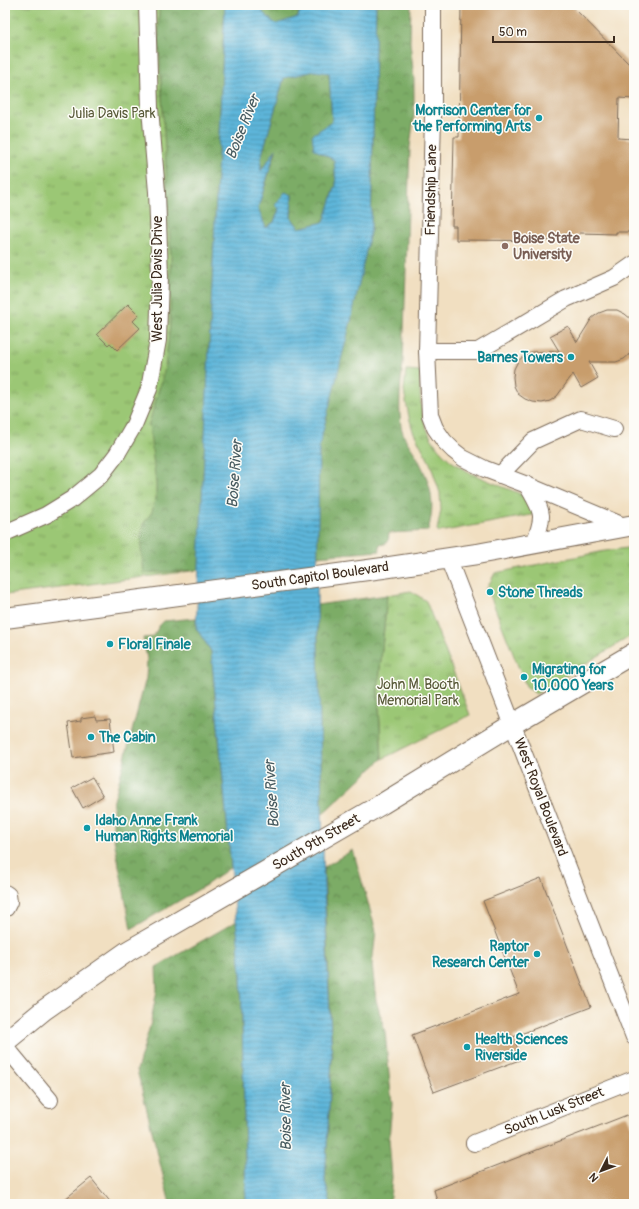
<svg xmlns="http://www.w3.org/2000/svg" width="639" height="1209" font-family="Pangolin,sans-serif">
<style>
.grass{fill:url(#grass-tufts);stroke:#6b7849}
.forest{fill:url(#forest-crowns);stroke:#5c6b42}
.water{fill:url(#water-rules);stroke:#4c707c;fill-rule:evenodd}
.building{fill:#c89d6c}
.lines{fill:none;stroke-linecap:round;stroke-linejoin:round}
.minor-casing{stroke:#7b6957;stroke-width:18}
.major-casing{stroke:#7b6957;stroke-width:22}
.minor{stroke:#fff;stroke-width:16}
.major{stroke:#fff;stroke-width:20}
.culture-dot{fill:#0f9aa8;stroke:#fdfcf7;stroke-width:1.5}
.education-dot{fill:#8d6e63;stroke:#fdfcf7;stroke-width:1.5}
.labels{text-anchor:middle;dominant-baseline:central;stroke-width:3;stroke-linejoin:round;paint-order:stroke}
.culture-label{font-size:14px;font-weight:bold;fill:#0d838f;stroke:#fdfcf7;text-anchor:start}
.park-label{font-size:14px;fill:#585938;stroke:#fdfcf7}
.street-label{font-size:14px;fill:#3b2a1e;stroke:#fdfcf7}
.education-label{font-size:14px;font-weight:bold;fill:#785e54;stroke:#fdfcf7;text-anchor:start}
.water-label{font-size:15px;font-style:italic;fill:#475b60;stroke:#fdfcf7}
</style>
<defs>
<pattern id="grass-tufts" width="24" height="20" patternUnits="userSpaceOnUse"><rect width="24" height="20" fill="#9bc774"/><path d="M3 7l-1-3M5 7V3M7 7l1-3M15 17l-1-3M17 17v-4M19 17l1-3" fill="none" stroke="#80a25f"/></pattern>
<pattern id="forest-crowns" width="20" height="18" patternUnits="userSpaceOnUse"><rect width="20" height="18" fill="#7cac66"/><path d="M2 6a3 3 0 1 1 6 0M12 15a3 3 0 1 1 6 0" fill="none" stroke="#678c53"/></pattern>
<pattern id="water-rules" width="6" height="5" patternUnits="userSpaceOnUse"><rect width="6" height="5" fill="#5db6da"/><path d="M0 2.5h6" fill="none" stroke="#4e94b0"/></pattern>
</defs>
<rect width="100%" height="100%" fill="#fdfcf7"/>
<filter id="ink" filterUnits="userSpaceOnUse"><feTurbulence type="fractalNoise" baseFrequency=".025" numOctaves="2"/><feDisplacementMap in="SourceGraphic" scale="8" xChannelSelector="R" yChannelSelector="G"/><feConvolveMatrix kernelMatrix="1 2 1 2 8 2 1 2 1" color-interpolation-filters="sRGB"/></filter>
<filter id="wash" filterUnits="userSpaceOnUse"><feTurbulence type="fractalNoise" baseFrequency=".012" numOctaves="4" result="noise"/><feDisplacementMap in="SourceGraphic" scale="16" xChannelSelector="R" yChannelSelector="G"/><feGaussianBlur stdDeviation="0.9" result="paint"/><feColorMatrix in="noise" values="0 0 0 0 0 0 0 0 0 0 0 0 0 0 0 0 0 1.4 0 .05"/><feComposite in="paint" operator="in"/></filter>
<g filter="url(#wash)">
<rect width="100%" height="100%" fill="#f1dfc1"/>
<g class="grass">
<path d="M5,5H225L199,570L5,595Z"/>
<path d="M406,370L420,371C419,413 423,445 463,469C473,475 485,479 496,484C504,488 522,493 527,498C531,503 534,509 537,514L439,532L437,530L441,510L440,493L430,463L413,431L409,417L404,391Z"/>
<path d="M634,547V634L536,694L526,686L487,588L495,573L605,551Z"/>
<path d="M411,591L426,601L470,715L382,759L378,691L387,595Z"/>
</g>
<g class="forest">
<path d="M159,5H225L199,570L144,573L141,549L142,531L144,523L152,512L156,496V484L149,424L165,368L170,325L171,257L159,43Z"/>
<path d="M265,5H301L298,17L276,25L263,13Z"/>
<path d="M376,5H411L410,42L414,79V116L410,147L403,363C401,381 399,397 400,415C401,420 400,426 402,430C405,441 412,448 417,457C431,484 436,501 428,531L389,533L388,542L384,544L379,545L380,551L317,556L319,447L371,228Z"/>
<path d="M315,71L329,73L332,122L314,149L334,160L336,185L324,222L299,228L291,217L292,195L279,209L274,222L265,228L258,208L276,151L261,171V158L284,78Z"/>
<path d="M387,595L378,691L382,759L322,814L317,605Z"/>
<path d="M196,618V628L211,651L231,867L206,885L131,929L113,834V804L146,678L147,659L143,638L153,637L159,626L164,621Z"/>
<path d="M353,850L376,931L372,965L376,1000L385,1032L392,1104L389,1139L392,1177L390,1199L391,1204H331L325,1181L332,1057L324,867Z"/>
<path d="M237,921L241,974L246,1204H170L137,1070L150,1026L157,990L156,967Z"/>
</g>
<path class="water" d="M225,5H265L263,13L276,24L298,17L301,5H376L371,228L351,321L319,447L317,605L324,885L332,1057L325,1181L331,1204H246L241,974L211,651L196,628ZM315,71L329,73L332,122L312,135L314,149L334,160L336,185L324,222L299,228L291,217L292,195L285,192L275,205L279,209L274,222L266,228L258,208L276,149L261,171V158L284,78Z"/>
<g id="blocks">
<g class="building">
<path d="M461,5H571L634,69V99L619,98L618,138L634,139L633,232H616V234L580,233L574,241L456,240V226H452L454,137H459Z"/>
<path d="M128,304L139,315L133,321L140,328L117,350L110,343L108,345L97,334Z"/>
<path d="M607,310H617L625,314L632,320L634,324V348L631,353L624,359L616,362H589L598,378L581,388L573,374L557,396L550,401L542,403L533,402L525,399L518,394L514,386L513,377L514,369L518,361L525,355L532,352L559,351L550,336L568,326L577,342L592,318L599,313Z"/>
<path d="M95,716L96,720L110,719L114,752L73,758L68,723L81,721V718Z"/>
<path d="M92,777L103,796L83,808L72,788Z"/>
<path d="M541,878L591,1007L513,1037L522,1059L434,1092L412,1035L519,994L483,901Z"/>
<path d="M627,1115L634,1133V1204H438L434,1190Z"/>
<path d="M91,1178L112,1204H59Z"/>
</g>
</g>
</g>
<g filter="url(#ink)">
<use href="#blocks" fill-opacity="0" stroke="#7b6957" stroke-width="1"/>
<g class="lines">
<g class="minor-casing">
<g id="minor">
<path d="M433,5V117L427,351L430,415L435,428L444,441L454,451L463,458L485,469L527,485L624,526"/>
<path d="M427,351H478L566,299L614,278L634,264"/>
<path d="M500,475L533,441L581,419L614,429"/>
<path d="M527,485C542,512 546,513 534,543"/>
<path d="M5,533L46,515L72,499L101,475L117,454L134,425L149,389L158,340L160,276L157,192L150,108L147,5"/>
<path d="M448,558L634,1037"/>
<path d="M5,893L8,895L9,902L6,908H5"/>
<path d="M5,1046L50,1100"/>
<path d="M474,1143L634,1079"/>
</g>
</g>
<g class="major-casing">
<g id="major">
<path d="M5,618L383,568L477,554L634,525"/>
<path d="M5,1042L44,1010L128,951L382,804L513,724L634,653"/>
</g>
</g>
<use href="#minor" class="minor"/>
<use href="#major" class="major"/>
</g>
</g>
<g class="culture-dot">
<circle cx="539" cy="118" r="4"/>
<circle cx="571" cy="357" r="4"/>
<circle cx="490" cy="592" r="4"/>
<circle cx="110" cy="644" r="4"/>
<circle cx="524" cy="677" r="4"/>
<circle cx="91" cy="737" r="4"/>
<circle cx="87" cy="828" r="4"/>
<circle cx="537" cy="954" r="4"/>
<circle cx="467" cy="1047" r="4"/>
</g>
<circle class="education-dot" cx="505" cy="246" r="4"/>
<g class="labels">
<g class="culture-label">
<text x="531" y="110" text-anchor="end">Morrison Center for<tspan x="531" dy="16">the Performing Arts</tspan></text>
<text x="563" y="357" text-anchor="end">Barnes Towers</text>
<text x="498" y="592">Stone Threads</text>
<text x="118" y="644">Floral Finale</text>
<text x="532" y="669">Migrating for<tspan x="532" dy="16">10,000 Years</tspan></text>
<text x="99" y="737">The Cabin</text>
<text x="95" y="820">Idaho Anne Frank<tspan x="95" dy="16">Human Rights Memorial</tspan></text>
<text x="529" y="946" text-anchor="end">Raptor<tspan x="529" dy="16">Research Center</tspan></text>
<text x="475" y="1039">Health Sciences<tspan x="475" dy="16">Riverside</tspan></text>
</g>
<g class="park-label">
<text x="112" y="113">Julia Davis Park</text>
<text x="418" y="684">John M. Booth<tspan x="418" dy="16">Memorial Park</tspan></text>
</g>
<g class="street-label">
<text transform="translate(431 190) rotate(-89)">Friendship Lane</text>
<text transform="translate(157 279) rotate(-90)">West Julia Davis Drive</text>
<text transform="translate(320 576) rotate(-8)">South Capitol Boulevard</text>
<text transform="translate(541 797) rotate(69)">West Royal Boulevard</text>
<text transform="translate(316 842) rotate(-30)">South 9th Street</text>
<text transform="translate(554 1111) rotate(-22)">South Lusk Street</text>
</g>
<g class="education-label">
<text x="513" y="238">Boise State<tspan x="513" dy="16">University</tspan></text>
</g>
<g class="water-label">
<text transform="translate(243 127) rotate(-68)">Boise River</text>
<text transform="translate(235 474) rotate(-86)">Boise River</text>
<text transform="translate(272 794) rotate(-94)">Boise River</text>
<text transform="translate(286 1117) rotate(-91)">Boise River</text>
</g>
</g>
<rect width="639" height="1209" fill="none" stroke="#fdfcf7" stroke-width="20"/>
<g transform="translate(601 1171) rotate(228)" stroke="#fdfcf7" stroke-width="3" paint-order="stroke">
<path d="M0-3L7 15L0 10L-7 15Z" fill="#3b2a1e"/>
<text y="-6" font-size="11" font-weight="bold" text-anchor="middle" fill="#3b2a1e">N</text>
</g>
<path d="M493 36v6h121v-6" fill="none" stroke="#3b2a1e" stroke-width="2"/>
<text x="499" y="36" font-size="12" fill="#3b2a1e" stroke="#fdfcf7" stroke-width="3" paint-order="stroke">50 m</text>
</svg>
